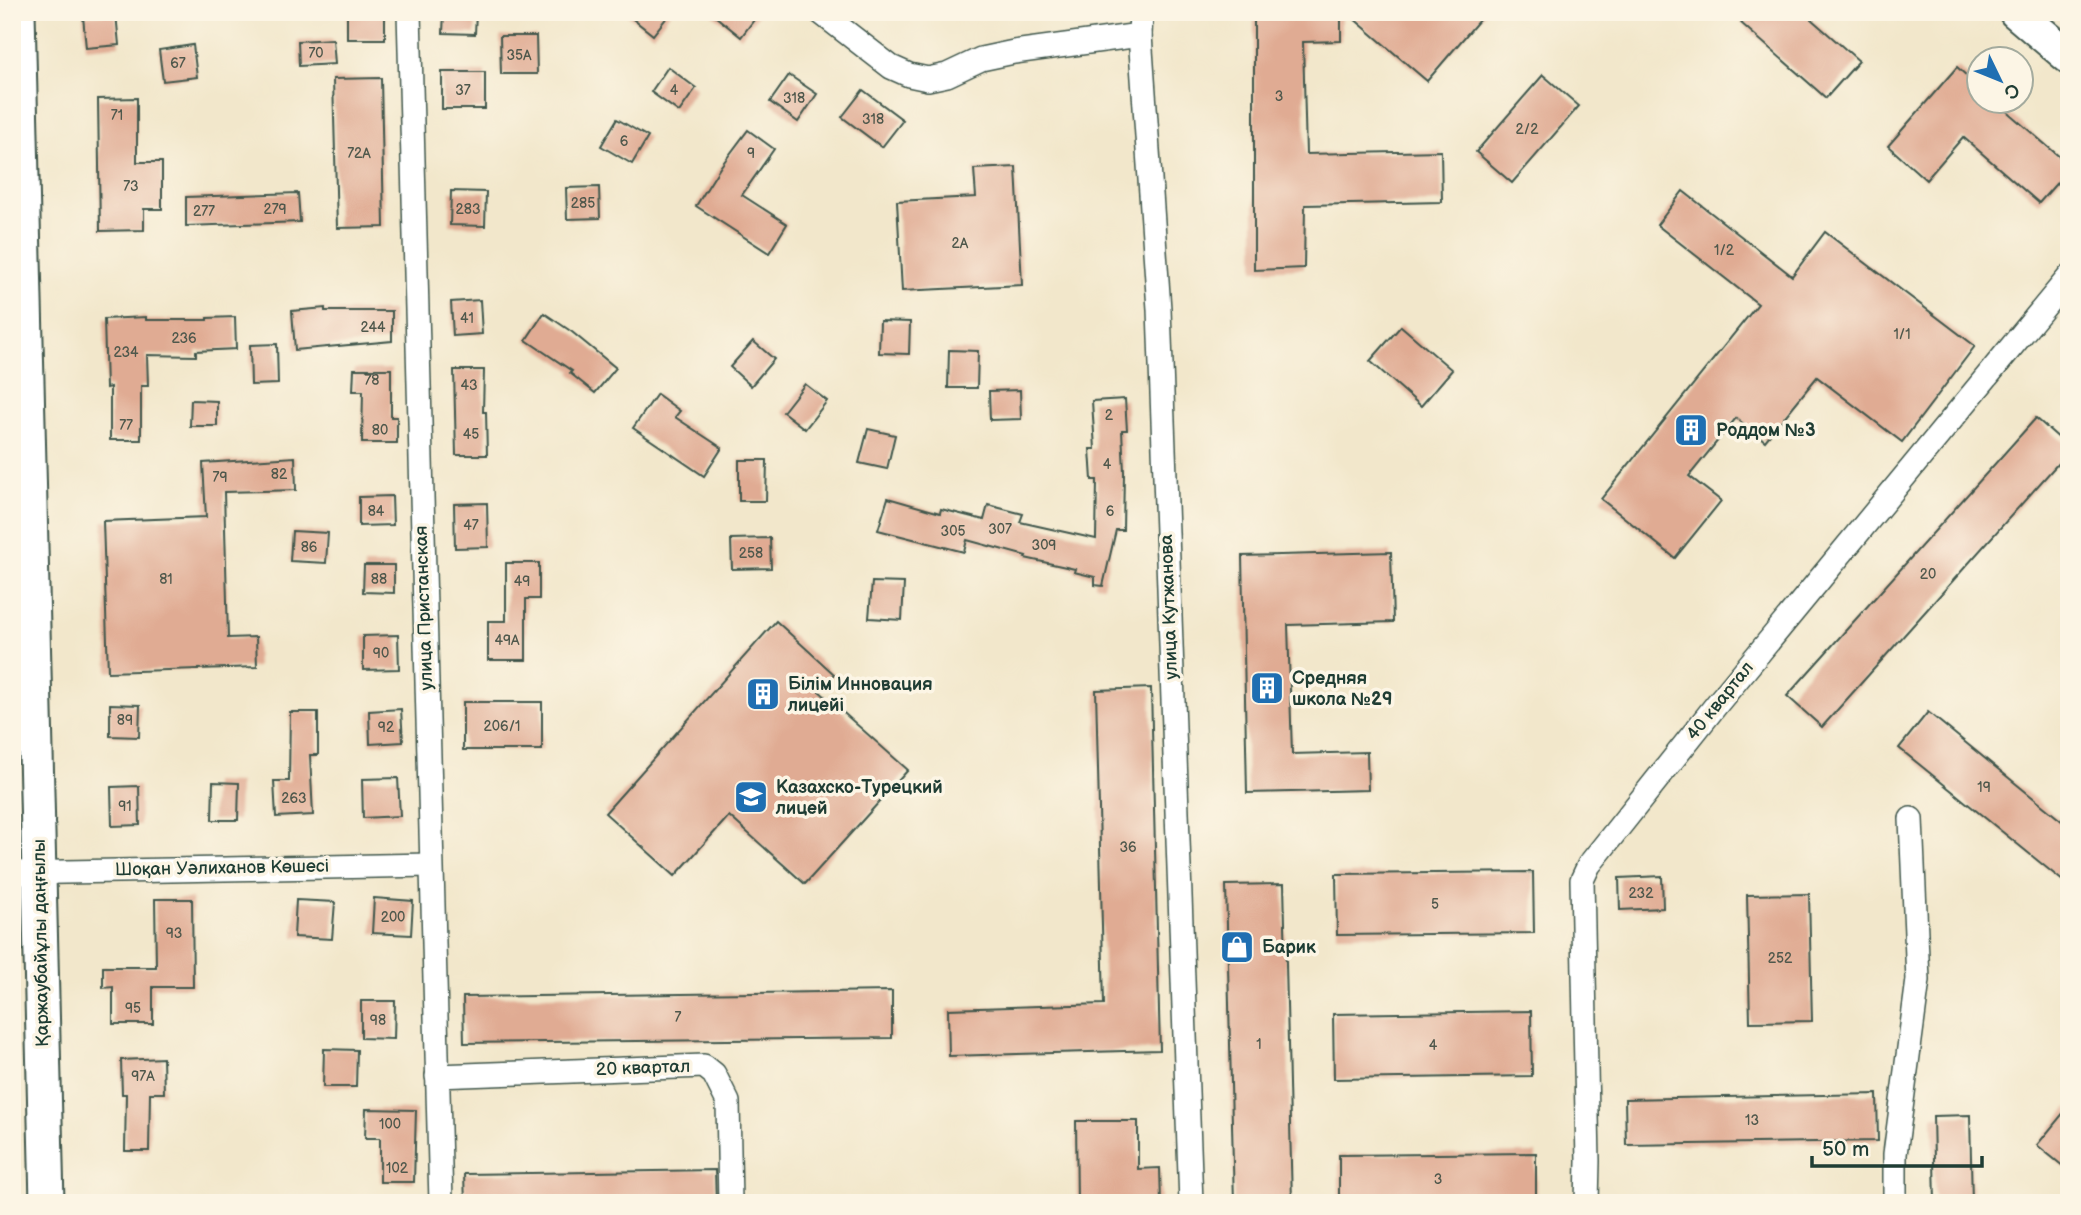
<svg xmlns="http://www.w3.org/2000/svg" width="2081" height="1215" font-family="'Balsamiq Sans',sans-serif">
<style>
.building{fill:#e0ab93}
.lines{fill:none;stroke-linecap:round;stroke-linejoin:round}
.minor-casing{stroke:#3f564b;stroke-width:26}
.highway-casing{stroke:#3f564b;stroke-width:37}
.minor{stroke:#fff;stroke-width:23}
.highway{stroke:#fff;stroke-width:33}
.labels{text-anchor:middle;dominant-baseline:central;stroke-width:7;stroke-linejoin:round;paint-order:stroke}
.number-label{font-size:14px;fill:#4f584c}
.poi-label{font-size:18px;font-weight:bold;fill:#1f3d34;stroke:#fcf5e5;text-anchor:start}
.street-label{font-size:18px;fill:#1f3d34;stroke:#fcf5e5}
</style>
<rect width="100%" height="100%" fill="#fcf5e5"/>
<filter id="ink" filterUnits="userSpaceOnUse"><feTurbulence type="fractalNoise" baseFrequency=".0143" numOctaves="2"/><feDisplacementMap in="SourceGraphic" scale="14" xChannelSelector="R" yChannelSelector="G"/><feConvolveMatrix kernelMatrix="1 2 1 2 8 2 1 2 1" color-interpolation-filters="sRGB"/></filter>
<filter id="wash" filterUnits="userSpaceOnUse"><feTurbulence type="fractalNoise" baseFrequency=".00686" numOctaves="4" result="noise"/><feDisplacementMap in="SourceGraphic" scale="28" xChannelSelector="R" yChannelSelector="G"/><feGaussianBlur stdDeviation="1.57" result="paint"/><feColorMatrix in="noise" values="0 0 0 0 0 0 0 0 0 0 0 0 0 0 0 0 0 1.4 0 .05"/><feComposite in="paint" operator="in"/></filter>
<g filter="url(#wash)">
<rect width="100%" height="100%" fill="#f2e7cb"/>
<g id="blocks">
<g class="building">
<path d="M444,12H476L475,34L443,33Z"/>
<path d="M624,12H671L653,35Z"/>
<path d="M710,12H760L741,37Z"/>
<path d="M1254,12H1341V41L1303,42L1306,154L1441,151L1442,202L1305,205L1304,268L1254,270Z"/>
<path d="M1346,12H1486L1427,81Z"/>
<path d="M1751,12H1803L1859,61L1826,98L1741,23Z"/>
<path d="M116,13L119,45L86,48L83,16Z"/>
<rect x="347" y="14" width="38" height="25"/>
<path d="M500,36H536L537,74H501Z"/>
<path d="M333,39L335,64L299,66L298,41Z"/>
<path d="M193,45L197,77L163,81L159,50Z"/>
<path d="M668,67L696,88L679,112L651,92Z"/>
<path d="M1957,67L1979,87V102H1996L2069,165V169L2039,203L1963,137L1926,180L1888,146Z"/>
<rect x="442" y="72" width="43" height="37"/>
<path d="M789,75L817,94L798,122L770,102Z"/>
<path d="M1543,75L1579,106L1512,183L1476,152Z"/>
<path d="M381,78L384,227L337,228L333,79Z"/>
<path d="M863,90L903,120L882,147L842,117Z"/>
<path d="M137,98V162H162V209H144V230L100,231L98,99Z"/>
<path d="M617,119L648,137L632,164L601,146Z"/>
<path d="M748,130L774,149L742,195L787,224L769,253L696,206L721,166Z"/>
<path d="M1016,167L1022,285L902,291L897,201L976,197L974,169Z"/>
<path d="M599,187L600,218L567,219L566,188Z"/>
<path d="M451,191L486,192L485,226L450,225Z"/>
<path d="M1683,191L1792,276L1825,232L1975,346L1902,442L1817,377L1765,441L1736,418L1689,476L1721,501L1675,558L1601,499L1758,304L1657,225Z"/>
<path d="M298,193L300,222L186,226V197Z"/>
<path d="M480,300L482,334L453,336L451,302Z"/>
<path d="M325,308V311H392V341L295,350L292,311Z"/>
<path d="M544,313L572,332L616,368L595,393L570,373L572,371L526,340Z"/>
<path d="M146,317V320H207V318L235,317L236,349L196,351V356L147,355L148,386H141V440H110V387L106,388L104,319Z"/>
<path d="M880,321L910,322L909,354L879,353Z"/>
<path d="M1401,326L1452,370L1421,406L1370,361Z"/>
<path d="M753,341L774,359L751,386L730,367Z"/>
<path d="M277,344L278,384L251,385L250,345Z"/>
<path d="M949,350L978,351L977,388H948Z"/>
<path d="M354,369H391V417H397V443H362L363,391H353Z"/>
<path d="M454,370H484L483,412H486L487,455H456Z"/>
<path d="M805,384L827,401L805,429L783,412Z"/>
<path d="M1020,390L1021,419L990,420L989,391Z"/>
<path d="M657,394L680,411L675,417L722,448L704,476L633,428Z"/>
<path d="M1125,399L1127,430H1122L1124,472L1123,530H1116L1103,586L1095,585V577L1074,572L1075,569L1025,558L1026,556L967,540L964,552L878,530L888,498L940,513L941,509L984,520L988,505L1023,514L1020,522L1096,539L1097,480H1092L1090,449H1095L1092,401Z"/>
<path d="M191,400L217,401V426H190Z"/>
<path d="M2036,418L2069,447V451L1822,727L1787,696Z"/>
<path d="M868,429L895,435L887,469L859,463Z"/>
<path d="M295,457L296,490L224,492L228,638L256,637L257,667L108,672L103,521L206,517L203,463Z"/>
<path d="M739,460H767L766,501H739Z"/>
<path d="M392,496L393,525L359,526V497Z"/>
<path d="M487,503L488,547L455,548L454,504Z"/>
<path d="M292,531L328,533L326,563L290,561Z"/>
<path d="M770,538L771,568L732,569L731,539Z"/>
<path d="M1391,552L1393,622L1288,625L1292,754L1367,752L1368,790L1247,793L1242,556Z"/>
<path d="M506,563H539V599H526V660H488V621H506Z"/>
<path d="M364,565H394V593L363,592Z"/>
<path d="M872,582L904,583L902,620L869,618Z"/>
<path d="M776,621L834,674L819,691L908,770L805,884L729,816L675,876L605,813Z"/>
<path d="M398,635L399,669L363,670V636Z"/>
<path d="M1151,688L1160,1050L949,1056L948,1009L1104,1004L1096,690Z"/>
<rect x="463" y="702" width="79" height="48"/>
<path d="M110,704L140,705L139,737L110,736Z"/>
<path d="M401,709L403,742L370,744L369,711Z"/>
<path d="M290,712H318V755H310L313,815L276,817L274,781H289Z"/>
<path d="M1928,712L2069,827V886L1899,748Z"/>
<path d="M398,778L400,816L363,818L362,779Z"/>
<path d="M213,782L239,783L238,820H212Z"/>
<path d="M139,786L140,825L112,826L111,787Z"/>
<path d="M1533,872L1534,933L1337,935L1336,874Z"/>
<path d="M1662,876L1663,908L1620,910L1619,878Z"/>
<path d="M1284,884L1292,1203H1234L1226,885Z"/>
<path d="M1809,894L1812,1021L1750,1022L1747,895Z"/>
<path d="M374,898L413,901L411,935L372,933Z"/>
<path d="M155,899H192L193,987H153V1024H113V987L103,988V967H156Z"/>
<path d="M296,900L335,902L332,939L294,937Z"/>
<path d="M892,991V1038L464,1043L463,997Z"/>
<path d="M361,1001H395L394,1039L361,1038Z"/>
<path d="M1531,1011L1532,1076L1334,1079L1333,1014Z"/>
<path d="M324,1049L357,1050L356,1087H323Z"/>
<path d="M163,1058L164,1093H150L149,1151H125L126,1094H122L121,1060Z"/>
<path d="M1877,1094L1878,1141L1626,1145L1625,1099Z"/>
<path d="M2069,1106V1171L2037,1145Z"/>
<path d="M366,1109L416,1110L414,1182H380V1138H365Z"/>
<path d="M1970,1115L1972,1203H1935L1933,1116Z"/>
<path d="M1076,1121H1138V1169L1160,1168L1161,1203H1077Z"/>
<path d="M1536,1153V1203H1339V1155Z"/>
<path d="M715,1170L716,1203H465L464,1174Z"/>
</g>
</g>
</g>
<g filter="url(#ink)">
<use href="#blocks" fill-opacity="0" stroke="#3f564b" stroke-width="2"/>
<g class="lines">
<g class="minor-casing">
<g id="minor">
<path d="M409,12L441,1203"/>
<path d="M820,12L891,67L909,75L928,79L947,75L981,59L1014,52L1140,35"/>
<path d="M1141,12L1140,35L1159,309L1191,1203"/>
<path d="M12,873L431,865"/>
<path d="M437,1076L704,1066L714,1074L728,1102L730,1203"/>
<path d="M1587,1203L1588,1161L1582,880L1589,865L1717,704L2069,277"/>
<path d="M1895,1203V1154L1918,980L1911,819"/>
</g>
</g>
<g class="highway-casing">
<g id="highway">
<path d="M18,12L47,1203"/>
<path d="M2016,12L2069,57"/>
</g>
</g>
<use href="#minor" class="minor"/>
<use href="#highway" class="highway"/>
</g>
</g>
<defs>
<g id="building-square" transform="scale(1.75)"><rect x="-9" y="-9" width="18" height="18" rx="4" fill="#1f6fb2" stroke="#fcf5e5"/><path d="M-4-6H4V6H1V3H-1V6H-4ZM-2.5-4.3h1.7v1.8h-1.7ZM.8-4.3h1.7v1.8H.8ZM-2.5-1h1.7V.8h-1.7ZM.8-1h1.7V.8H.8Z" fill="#fff"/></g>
<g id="school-square" transform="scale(1.75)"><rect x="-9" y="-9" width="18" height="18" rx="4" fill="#1f6fb2" stroke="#fcf5e5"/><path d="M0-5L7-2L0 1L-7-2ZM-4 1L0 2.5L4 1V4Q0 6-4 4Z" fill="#fff"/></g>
<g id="shop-square" transform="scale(1.75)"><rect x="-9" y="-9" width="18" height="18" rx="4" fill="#1f6fb2" stroke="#fcf5e5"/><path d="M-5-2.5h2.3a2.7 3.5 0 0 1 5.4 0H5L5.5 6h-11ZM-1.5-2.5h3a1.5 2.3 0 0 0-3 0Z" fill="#fff"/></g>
</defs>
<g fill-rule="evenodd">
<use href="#building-square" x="1691" y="430"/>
<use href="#building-square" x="1267" y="688"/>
<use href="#building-square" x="763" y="694"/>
<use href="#school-square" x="751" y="797"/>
<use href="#shop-square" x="1237" y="947"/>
</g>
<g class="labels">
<g class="number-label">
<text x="316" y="53">70</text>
<text x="519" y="55">35A</text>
<text x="178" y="63">67</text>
<text x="463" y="90">37</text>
<text x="674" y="90">4</text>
<text x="1279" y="96">3</text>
<text x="794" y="98">318</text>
<text x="117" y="115">71</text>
<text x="873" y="119">318</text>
<text x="1527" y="129">2/2</text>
<text x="624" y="141">6</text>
<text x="359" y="153">72A</text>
<text x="751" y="153">9</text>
<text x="131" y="186">73</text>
<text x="583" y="203">285</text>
<text x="275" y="209">279</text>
<text x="468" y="209">283</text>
<text x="204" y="211">277</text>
<text x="960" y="243">2A</text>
<text x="1724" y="250">1/2</text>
<text x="467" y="318">41</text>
<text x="373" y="327">244</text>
<text x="1902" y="334">1/1</text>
<text x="184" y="338">236</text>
<text x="126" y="352">234</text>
<text x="372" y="380">78</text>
<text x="469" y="385">43</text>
<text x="1109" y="415">2</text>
<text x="126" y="425">77</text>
<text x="380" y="430">80</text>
<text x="471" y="434">45</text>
<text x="1107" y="464">4</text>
<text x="279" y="474">82</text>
<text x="220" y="477">79</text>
<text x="376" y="511">84</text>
<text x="1110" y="511">6</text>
<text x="471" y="525">47</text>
<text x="1000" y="529">307</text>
<text x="953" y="531">305</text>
<text x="1044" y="545">309</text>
<text x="309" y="547">86</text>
<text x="751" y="553">258</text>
<text x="1928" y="574">20</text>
<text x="166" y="579">81</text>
<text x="379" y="579">88</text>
<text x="522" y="581">49</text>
<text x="507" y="640">49А</text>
<text x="381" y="653">90</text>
<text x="125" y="720">89</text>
<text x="502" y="726">206/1</text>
<text x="386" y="727">92</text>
<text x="1984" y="787">19</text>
<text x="294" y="798">263</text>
<text x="125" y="806">91</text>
<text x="1128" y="847">36</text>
<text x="1641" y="893">232</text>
<text x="1435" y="904">5</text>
<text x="393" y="917">200</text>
<text x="174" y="933">93</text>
<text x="1780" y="958">252</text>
<text x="133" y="1008">95</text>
<text x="678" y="1017">7</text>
<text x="378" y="1020">98</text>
<text x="1259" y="1044">1</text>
<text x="1433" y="1045">4</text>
<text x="143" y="1076">97А</text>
<text x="1752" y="1120">13</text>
<text x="390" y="1124">100</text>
<text x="397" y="1168">102</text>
<text x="1438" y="1179">3</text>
</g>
<g class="poi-label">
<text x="1716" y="430">Роддом №3</text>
<text x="1292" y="678">Средняя<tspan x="1292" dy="21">школа №29</tspan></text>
<text x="788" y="684">Білім Инновация<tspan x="788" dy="21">лицейі</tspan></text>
<text x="776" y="787">Казахско-Турецкий<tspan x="776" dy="21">лицей</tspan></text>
<text x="1262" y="947">Барик</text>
</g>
<g class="street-label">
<text transform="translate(1169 607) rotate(-92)">улица Кутжанова</text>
<text transform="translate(424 608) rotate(-92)">улица Пристанская</text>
<text transform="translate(1720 701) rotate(-51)">40 квартал</text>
<text transform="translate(222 868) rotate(-1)">Шоқан Уәлиханов Көшесі</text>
<text transform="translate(41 943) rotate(-91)">Қаржаубайұлы даңғылы</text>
<text transform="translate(643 1068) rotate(-2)">20 квартал</text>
</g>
</g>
<rect width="2081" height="1215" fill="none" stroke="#fcf5e5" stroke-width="42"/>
<g transform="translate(2000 80) rotate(133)"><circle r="33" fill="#fcf5e5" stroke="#a4ab9e" stroke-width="2"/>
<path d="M0-5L12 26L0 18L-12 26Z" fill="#1f6fb2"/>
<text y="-10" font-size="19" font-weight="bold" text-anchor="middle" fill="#1f3d34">С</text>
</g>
<path d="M1812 1156v10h170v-10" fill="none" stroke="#1f3d34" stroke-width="3.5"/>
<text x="1822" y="1156" font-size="21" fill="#1f3d34" stroke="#fcf5e5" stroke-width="5" paint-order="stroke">50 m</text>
</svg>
